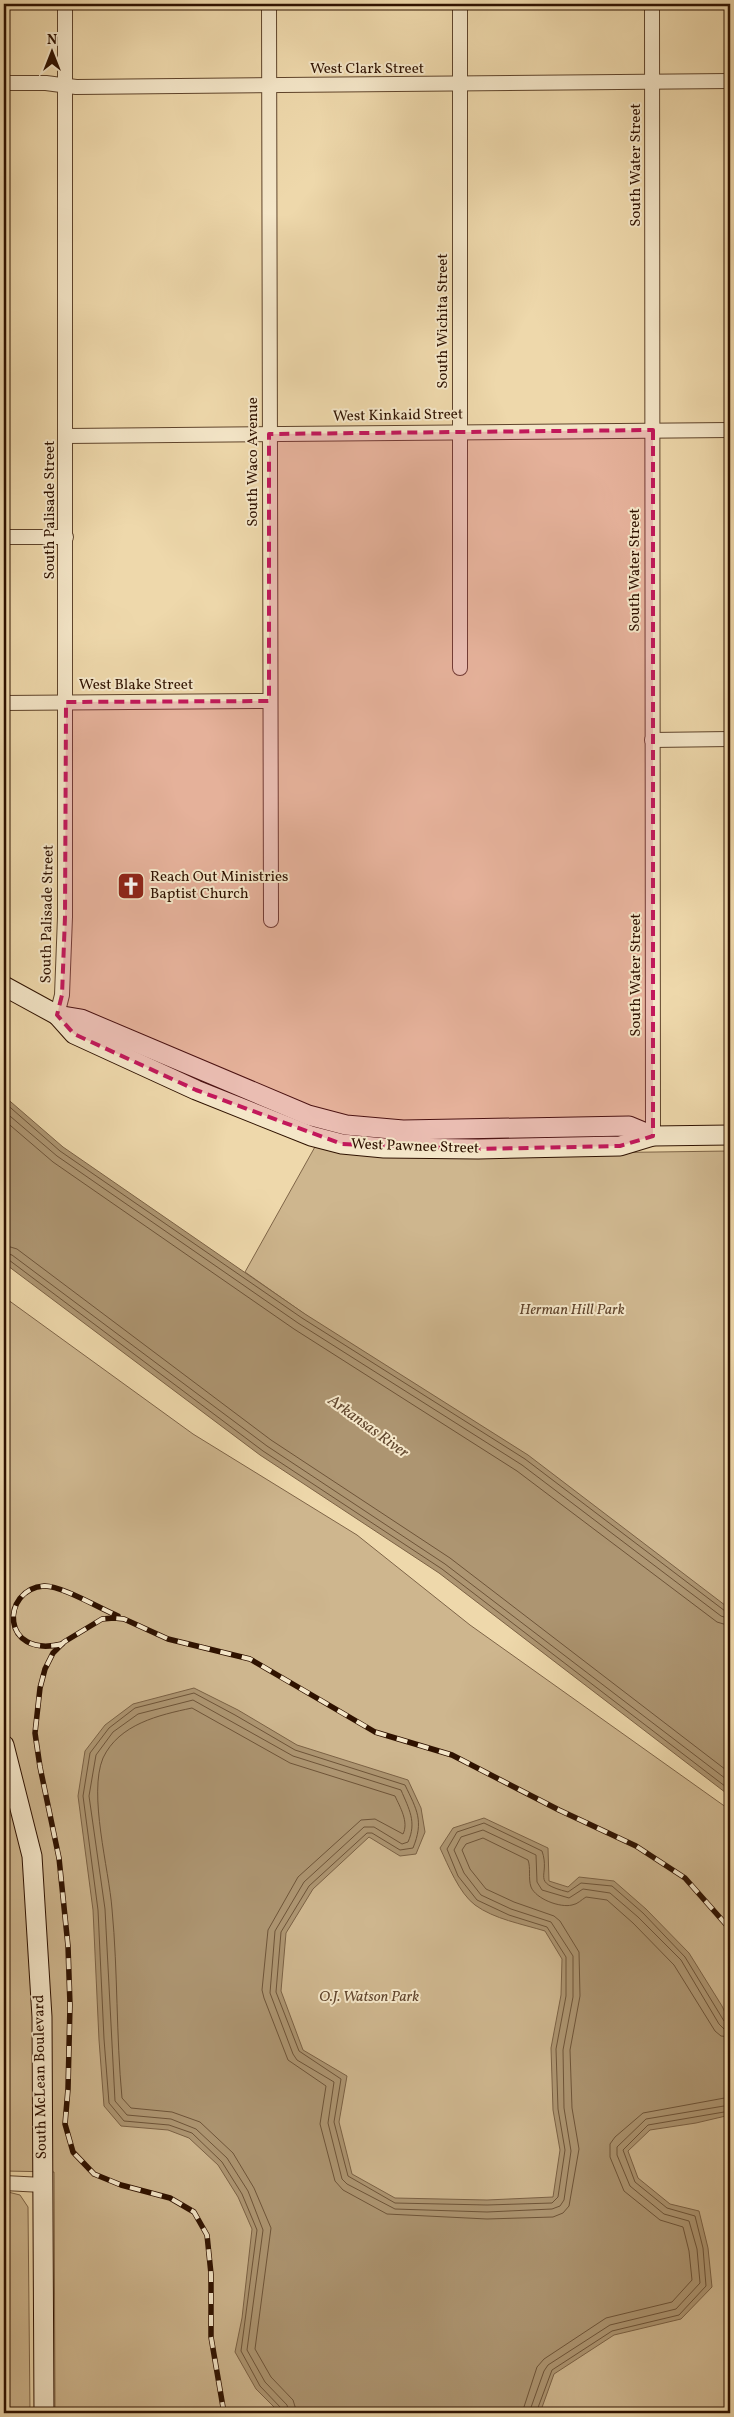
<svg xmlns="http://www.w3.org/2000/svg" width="734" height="2417" font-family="Vollkorn,serif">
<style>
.green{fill:#ceb68e;stroke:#7e6447}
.water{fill:#ad9571;stroke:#7b6144}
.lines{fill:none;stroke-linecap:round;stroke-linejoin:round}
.shore{stroke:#6e5438;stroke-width:1}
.minor-casing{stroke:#5f442b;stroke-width:16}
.secondary-casing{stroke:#2f1200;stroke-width:21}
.minor{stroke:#f4e6c8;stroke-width:14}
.secondary{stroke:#f4e6c8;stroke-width:19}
.rail-casing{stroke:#2f1200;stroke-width:5.5}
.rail{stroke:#f4e6c8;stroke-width:4;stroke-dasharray:11;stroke-linecap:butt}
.marked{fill:#c2185b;fill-opacity:0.2;stroke:#c2185b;stroke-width:4;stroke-dasharray:10 6;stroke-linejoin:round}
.labels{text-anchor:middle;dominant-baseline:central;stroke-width:4;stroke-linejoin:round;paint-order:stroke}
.street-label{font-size:15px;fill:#2f1200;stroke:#f4e6c8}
.poi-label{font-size:15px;fill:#2f1200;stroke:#f4e6c8;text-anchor:start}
.park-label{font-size:15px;font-style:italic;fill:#5f432b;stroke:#f4e6c8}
.water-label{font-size:16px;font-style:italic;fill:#61462d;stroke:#f4e6c8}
</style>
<rect width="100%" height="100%" fill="#eed8ab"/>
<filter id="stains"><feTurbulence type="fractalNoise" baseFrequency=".004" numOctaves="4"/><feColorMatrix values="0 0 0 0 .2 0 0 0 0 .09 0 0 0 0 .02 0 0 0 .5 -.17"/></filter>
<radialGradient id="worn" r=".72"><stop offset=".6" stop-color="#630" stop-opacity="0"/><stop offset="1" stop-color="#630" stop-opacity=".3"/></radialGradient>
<g class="green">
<path d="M316,1145L433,1155L730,1151V1614L245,1272Z"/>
<path d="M4,1297L193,1434L357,1535L470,1625L730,1810V2413H55L54,2172L5,2171Z"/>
<path d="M4,2191L20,2195L28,2207L30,2413H4Z"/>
</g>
<g class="water">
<path d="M4,1096L63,1147L305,1314L528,1455L730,1609V1796L439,1573L260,1455L4,1263Z"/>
<path d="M194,1688L238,1710L297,1745L408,1780L421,1808L425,1832L416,1854L400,1856L369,1837L313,1889L286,1933L281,1991L303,2050L347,2076L339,2122L352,2174L395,2198L487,2200L553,2197L560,2150L553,2110L551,2048L561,1995L562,1959L545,1931C522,1924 494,1919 475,1905C459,1893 448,1865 440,1848L453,1828L484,1818L548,1848L549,1881L568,1887L579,1877L614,1881L646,1909L689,1953L722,2006L730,2023V2115L696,2123L650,2130L628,2151L638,2178L670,2204L699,2211L708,2248L712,2287L681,2319L614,2335L554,2374L540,2413H280L256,2389L235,2352L242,2318L252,2229L238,2197L218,2165L189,2138L168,2130L121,2126L104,2106L99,2040L93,1910L78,1796L85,1751L105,1725L133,1704Z"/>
</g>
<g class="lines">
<g class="shore">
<path d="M4,1102L60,1151L302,1318L525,1459L725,1611L730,1613"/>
<path d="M4,1111L57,1156L298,1323L522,1465L721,1616L730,1619"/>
<path d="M4,1120L53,1162L294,1329L517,1471L717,1622L730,1626"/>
<path d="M4,1245L17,1249L271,1440L450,1558L730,1773"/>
<path d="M4,1253L12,1255L267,1446L445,1564L730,1782"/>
<path d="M4,1259L9,1260L263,1451L442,1569L730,1790"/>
<path d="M283,2413L281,2408L260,2386L241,2351L257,2230L242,2194L222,2162L192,2133L169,2125L124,2121L109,2103L104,2039L98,1910L83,1796L90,1753L109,1728L135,1708L194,1693L235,1715L295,1750L405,1785C417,1810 424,1821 413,1848L400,1850L372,1833H367L309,1886L281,1932L276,1992L299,2051L341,2079L334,2122L348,2176L395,2203L487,2205L552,2203L558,2197L565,2150L558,2109L556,2049L566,1996V1957L547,1927L509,1915L477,1900L458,1876L447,1849L457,1832L484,1823L542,1851C551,1877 529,1882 568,1892L581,1883L612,1886L643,1913L685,1957L724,2021L730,2023"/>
<path d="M289,2413L287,2405L265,2382L247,2350L263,2230L248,2191L227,2158L196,2129L171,2119L127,2115L115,2101L105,1909L89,1796L96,1755L113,1732L138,1714L193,1700L293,1756L401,1790C409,1809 417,1822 408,1842L402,1844L374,1827H364L304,1882L275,1931L270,1993L293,2054L297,2060L334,2082L328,2123L342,2179L347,2184L395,2209L487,2212L552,2209L560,2206L564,2200L571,2151L564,2108L563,2050L573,1997V1956L551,1922L511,1909L481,1895L464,1873L454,1850L461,1837L483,1830L536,1855L537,1882L542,1890L569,1898L583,1889L610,1893L638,1917L681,1960L719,2024L724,2029L730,2030"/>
<path d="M297,2413L293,2400L271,2377L255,2349L271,2228L254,2188L233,2153L200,2122L172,2112L131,2108L122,2098C116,2035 118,1972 112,1909C109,1869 88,1794 103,1758C119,1724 159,1715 192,1708L290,1763L395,1796C400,1807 409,1822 403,1834L375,1819L361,1820L298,1877L268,1930L262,1990L264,1998L288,2060L326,2086L320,2124L335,2181L343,2190L387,2214L487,2219L553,2217L563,2213L569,2206L579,2149L572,2108L570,2050L580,1996L579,1952L560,1921L554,1916L514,1902L486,1889L470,1869L462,1850L466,1844L483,1838L528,1860C531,1868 528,1878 531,1887C536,1899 560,1908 572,1905C578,1904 581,1900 586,1897L607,1900L633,1923L674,1965L715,2031L721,2036L730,2037"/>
<path d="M522,2413L537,2367L544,2359L606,2318L672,2302L692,2280L689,2251L683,2227L660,2220L624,2191L610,2157V2144L615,2137L643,2113L730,2097"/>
<path d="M529,2413L544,2371L548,2365L610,2325L676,2309L700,2283L697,2249L689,2221L664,2214L630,2186L617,2155V2147L646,2119L730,2105"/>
<path d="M536,2413L552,2370L612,2331L679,2315L706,2286L703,2248L695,2216L667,2208L635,2182L623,2150L648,2125L730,2111"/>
</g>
<g class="minor-casing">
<g id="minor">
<path d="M269,4L271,920"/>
<path d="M460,4V668"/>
<path d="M652,4C652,381 653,759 653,1136"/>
<path d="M4,83H46L76,87L730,81"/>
<path d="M66,436L730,430"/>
<path d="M4,537H66"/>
<path d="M4,703L269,701"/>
<path d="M652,740L730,739"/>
<path d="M57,1015L62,995L65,917V4"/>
<path d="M4,2183L43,2185"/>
</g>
</g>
<g class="secondary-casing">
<g id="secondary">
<path d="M4,986L57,1015L81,1019L308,1115L346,1125L403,1130L629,1126L653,1136"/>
<path d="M57,1015L74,1034L196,1090L311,1136L342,1144L384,1148L478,1149L620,1146L653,1136L730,1135"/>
<path d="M4,1745L32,1856L42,2017L44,2413"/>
</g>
</g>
<use href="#minor" class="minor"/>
<use href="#secondary" class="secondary"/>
<g class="rail-casing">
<g id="rail">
<path d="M62,1644C0,1659 1,1589 44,1586C60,1585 101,1609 118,1616"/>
<path d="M224,2413L211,2337V2274L207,2235L194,2212L170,2198L121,2185L94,2174L73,2152L65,2124L68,2089L70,2005L68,1946L59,1858L40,1767L35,1733L40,1688L45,1669L53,1653L64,1642L102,1619L114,1618L124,1619L168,1639L250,1659L375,1732L452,1755L559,1810L636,1846L685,1878L730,1929"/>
</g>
</g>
<use href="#rail" class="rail"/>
</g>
<path class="marked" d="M653,430V1136L620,1146L478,1149L342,1144L196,1090L74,1034L57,1015L62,995L65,917L66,702L269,701V434Z"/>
<defs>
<g id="church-square" transform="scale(1.4375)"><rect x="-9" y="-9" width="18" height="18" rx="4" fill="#8f2418" stroke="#f4e6c8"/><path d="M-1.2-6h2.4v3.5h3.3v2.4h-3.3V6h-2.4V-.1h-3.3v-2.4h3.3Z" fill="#fff"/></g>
</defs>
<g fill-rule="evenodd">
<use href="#church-square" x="131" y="886"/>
</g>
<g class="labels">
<g class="street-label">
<text x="367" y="69">West Clark Street</text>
<text transform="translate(636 165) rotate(-90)">South Water Street</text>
<text transform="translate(443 321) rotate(-90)">South Wichita Street</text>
<text transform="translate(398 416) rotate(-1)">West Kinkaid Street</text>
<text transform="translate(253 462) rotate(-90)">South Waco Avenue</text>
<text transform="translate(50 510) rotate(-90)">South Palisade Street</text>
<text transform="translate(635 570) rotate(-90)">South Water Street</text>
<text x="136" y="685">West Blake Street</text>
<text transform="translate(48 914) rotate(-89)">South Palisade Street</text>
<text transform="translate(636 975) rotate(-90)">South Water Street</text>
<text transform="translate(415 1147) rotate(2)">West Pawnee Street</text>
<text transform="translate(41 2077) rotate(-91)">South McLean Boulevard</text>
</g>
<g class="poi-label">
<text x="150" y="877">Reach Out Ministries<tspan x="150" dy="17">Baptist Church</tspan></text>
</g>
<g class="park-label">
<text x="572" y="1310">Herman Hill Park</text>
<text x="369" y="1997">O.J. Watson Park</text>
</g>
<g class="water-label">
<text transform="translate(368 1427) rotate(36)">Arkansas River</text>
</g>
</g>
<rect width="734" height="2417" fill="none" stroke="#eed8ab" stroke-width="20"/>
<rect x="5" y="5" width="724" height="2407" fill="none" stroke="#2f1200" stroke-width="2.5"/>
<rect x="10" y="10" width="714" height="2397" fill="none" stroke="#2f1200"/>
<g transform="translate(52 52)" stroke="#f4e6c8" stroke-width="4" paint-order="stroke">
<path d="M0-4L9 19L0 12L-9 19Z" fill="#2f1200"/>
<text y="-8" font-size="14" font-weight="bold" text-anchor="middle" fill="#2f1200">N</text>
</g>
<rect width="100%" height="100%" filter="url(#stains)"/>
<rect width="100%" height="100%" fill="url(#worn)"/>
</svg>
